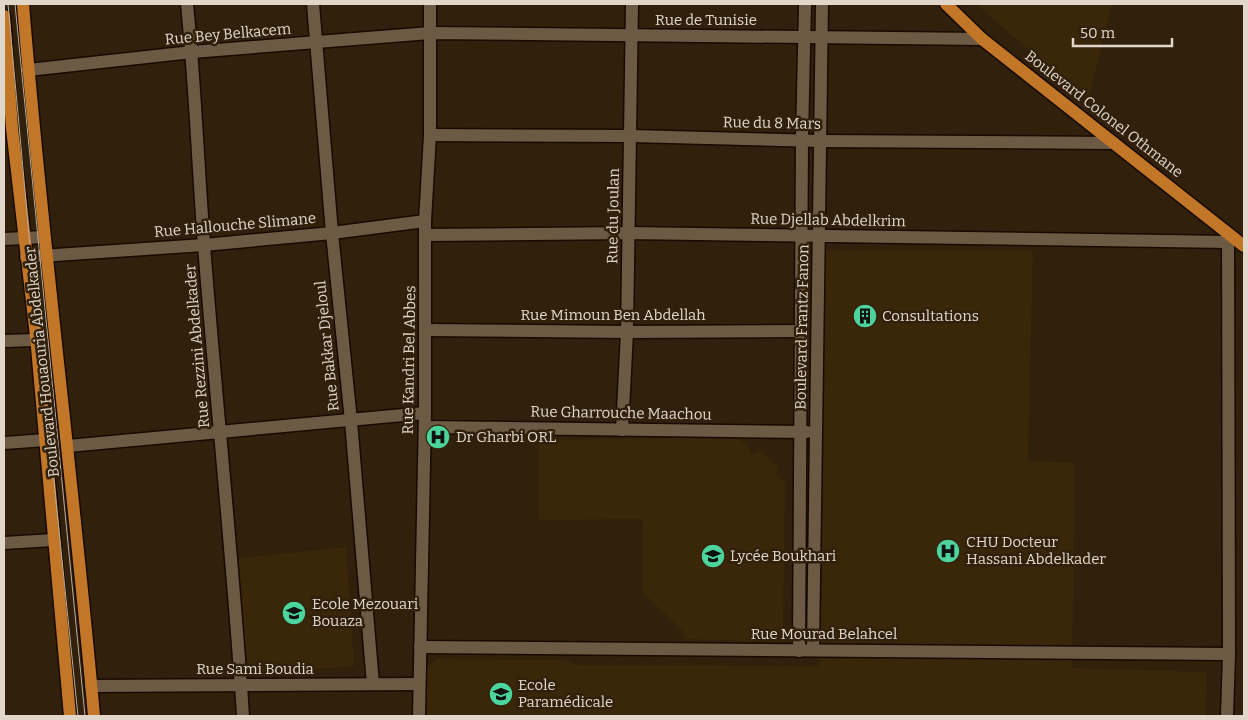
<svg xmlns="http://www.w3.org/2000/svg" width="1248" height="720" font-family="Bitter,serif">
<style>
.built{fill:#3a2609}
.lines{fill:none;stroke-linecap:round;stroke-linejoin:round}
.minor-casing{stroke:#180a00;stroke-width:15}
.major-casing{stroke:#180a00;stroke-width:15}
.minor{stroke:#6c5a44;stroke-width:12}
.major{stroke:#c27627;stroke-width:12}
.tram{stroke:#b9ad9e;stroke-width:1}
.labels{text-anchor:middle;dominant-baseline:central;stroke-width:5;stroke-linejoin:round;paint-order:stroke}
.street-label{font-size:15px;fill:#e0d6c9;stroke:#31210c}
.poi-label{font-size:15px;fill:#e0d6c9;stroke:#31210c;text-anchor:start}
</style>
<rect width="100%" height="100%" fill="#31210c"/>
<g class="built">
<path d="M976,4H1112L1088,101Z"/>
<path d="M824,250L1033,251L1028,461L1075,463L1072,668L1207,672L1206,716H423V672L438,659L562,660L579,665L819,666L821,639Z"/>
<path d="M739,437L753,454L761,451L778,467L776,474L785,482L783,635L773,642L684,639L683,631L642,592L643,519L539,520L538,440Z"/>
<path d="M346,547L354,666L243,675L233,559Z"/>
</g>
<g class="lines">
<g class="minor-casing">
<g id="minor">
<path d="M187,4C195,84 198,165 204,245C216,402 233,559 243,716"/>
<path d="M313,4L332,233L351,421L373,684"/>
<path d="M28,70L192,52L430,33L982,39"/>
<path d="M430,135L631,136L820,141L1114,143"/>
<path d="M426,235L629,233L1229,242"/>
<path d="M4,239L44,237"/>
<path d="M26,257L204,245L332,233L425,221"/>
<path d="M426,330L627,332L801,331"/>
<path d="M4,341L36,340"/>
<path d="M425,427L807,432"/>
<path d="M622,430L627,332L632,4"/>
<path d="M4,443L46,440"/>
<path d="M68,446L425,413"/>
<path d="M4,543L53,540"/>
<path d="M420,647L1229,654"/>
<path d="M813,650L822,4"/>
<path d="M799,651L802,140L805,4"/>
<path d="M91,686L419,684"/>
<path d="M419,716L425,413V221L430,135V4"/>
<path d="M1227,716L1229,654L1228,234"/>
</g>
</g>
<g class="major-casing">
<g id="major">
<path d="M23,4C42,242 73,478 94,716"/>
<path d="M946,4L982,39L1244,246"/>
<path d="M4,16L12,128L36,336L70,716"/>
</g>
</g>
<use href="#minor" class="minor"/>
<use href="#major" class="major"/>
<g class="tram">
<path d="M8,4L31,257L78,716"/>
<path d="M15,4L85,716"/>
</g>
</g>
<defs>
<g id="building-disc" transform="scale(1.25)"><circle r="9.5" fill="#4bd49b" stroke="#31210c"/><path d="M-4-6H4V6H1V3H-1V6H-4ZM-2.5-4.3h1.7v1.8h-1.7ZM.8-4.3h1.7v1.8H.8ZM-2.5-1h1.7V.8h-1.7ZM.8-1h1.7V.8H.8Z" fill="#111"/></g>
<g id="hospital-disc" transform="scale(1.25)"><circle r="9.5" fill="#4bd49b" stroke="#31210c"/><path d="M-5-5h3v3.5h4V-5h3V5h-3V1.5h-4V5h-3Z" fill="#111"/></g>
<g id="school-disc" transform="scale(1.25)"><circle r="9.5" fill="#4bd49b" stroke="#31210c"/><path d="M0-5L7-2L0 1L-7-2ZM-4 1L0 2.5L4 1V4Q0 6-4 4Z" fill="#111"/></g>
<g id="university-disc" transform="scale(1.25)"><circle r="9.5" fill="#4bd49b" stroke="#31210c"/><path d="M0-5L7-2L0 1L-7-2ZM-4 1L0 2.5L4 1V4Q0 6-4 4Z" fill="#111"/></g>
</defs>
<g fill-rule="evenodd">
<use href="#building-disc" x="865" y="316"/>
<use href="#hospital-disc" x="438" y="437"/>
<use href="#hospital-disc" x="948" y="551"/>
<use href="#school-disc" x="713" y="556"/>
<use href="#school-disc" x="294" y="613"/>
<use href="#university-disc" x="501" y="694"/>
</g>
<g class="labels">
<g class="street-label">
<text x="706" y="20">Rue de Tunisie</text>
<text transform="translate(228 34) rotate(-5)">Rue Bey Belkacem</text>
<text transform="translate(1104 114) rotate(38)">Boulevard Colonel Othmane</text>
<text transform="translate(772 123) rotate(1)">Rue du 8 Mars</text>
<text transform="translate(613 216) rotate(-89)">Rue du Joulan</text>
<text transform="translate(828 220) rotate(1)">Rue Djellab Abdelkrim</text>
<text transform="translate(235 225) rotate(-5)">Rue Hallouche Slimane</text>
<text x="613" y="315">Rue Mimoun Ben Abdellah</text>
<text transform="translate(802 327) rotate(-89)">Boulevard Frantz Fanon</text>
<text transform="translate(197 346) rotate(-95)">Rue Rezzini Abdelkader</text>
<text transform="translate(327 346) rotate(-96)">Rue Bakkar Djeloul</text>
<text transform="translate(409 360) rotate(-89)">Rue Kandri Bel Abbes</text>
<text transform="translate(42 362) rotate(-96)">Boulevard Houaouria Abdelkader</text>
<text transform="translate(621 413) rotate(1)">Rue Gharrouche Maachou</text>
<text x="824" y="634">Rue Mourad Belahcel</text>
<text x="255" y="669">Rue Sami Boudia</text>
</g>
<g class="poi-label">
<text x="882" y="316">Consultations</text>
<text x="456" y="437">Dr Gharbi ORL</text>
<text x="966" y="542">CHU Docteur<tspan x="966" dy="17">Hassani Abdelkader</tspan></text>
<text x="730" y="556">Lycée Boukhari</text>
<text x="312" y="604">Ecole Mezouari<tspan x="312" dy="17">Bouaza</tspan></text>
<text x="518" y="685">Ecole<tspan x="518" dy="17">Paramédicale</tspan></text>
</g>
</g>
<rect width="1248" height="720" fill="none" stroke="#e0d6c9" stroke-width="10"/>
<path d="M1073 38v8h99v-8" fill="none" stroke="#e0d6c9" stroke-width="2.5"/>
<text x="1080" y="38" font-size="15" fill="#e0d6c9" stroke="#31210c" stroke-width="4" paint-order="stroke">50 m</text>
</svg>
